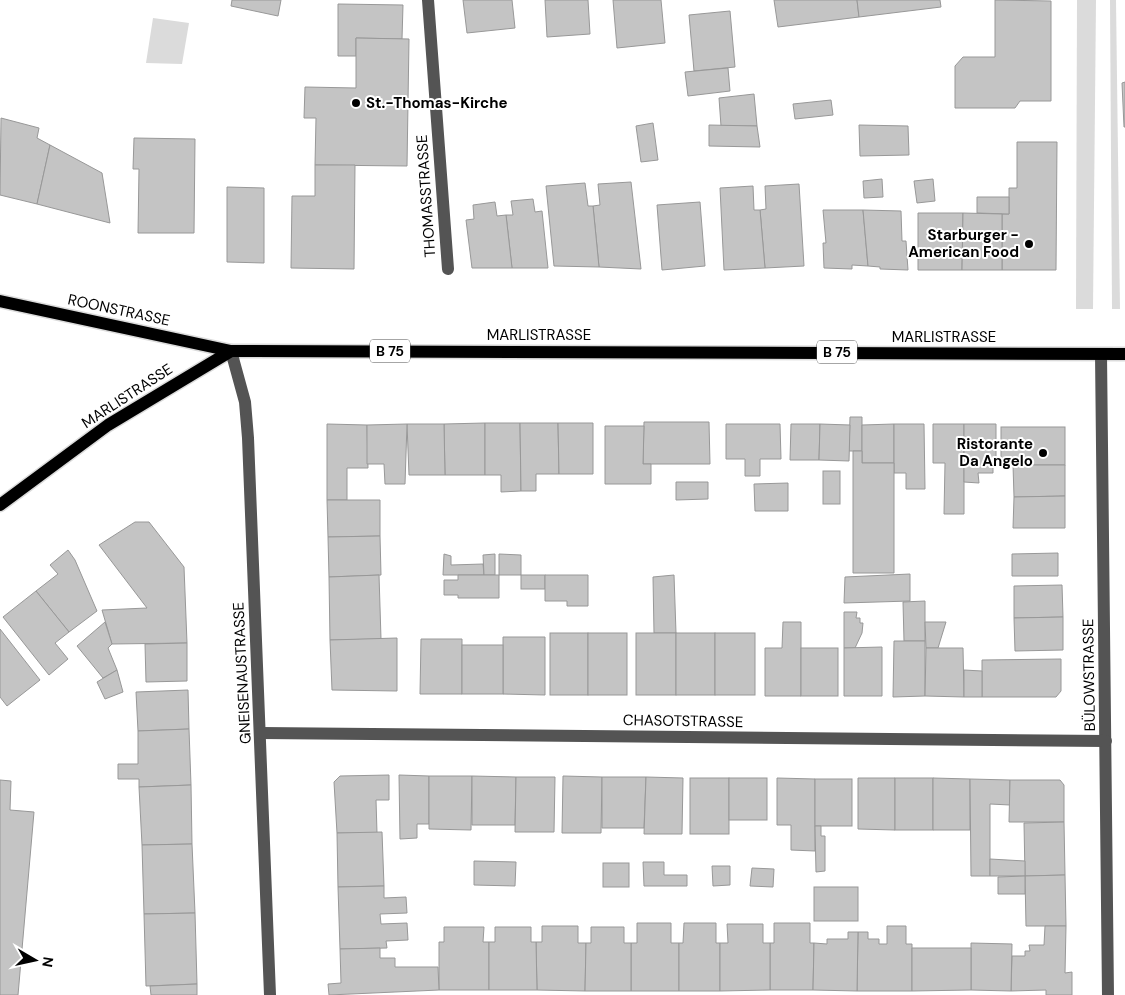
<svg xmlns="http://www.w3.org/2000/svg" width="1125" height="995" font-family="'DM Sans',sans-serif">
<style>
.green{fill:#dbdbdb}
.building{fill:#c4c4c4;stroke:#989898}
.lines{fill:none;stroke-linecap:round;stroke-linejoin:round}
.major-casing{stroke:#dbdbdb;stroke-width:15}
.minor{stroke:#545454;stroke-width:12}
.major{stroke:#000;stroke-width:12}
.poi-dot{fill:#000;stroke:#fff;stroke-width:2}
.labels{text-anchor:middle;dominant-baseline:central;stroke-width:4;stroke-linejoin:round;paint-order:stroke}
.shield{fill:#fff;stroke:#4c4c4c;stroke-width:1}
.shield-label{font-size:14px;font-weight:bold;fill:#000}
.poi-label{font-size:15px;font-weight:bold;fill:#000;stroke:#fff;text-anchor:end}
.street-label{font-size:15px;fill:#000;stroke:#fff}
</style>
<rect width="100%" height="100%" fill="#fff"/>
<g class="green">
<path d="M1077,0H1096L1093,309H1076Z"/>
<path d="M1110,0H1116L1120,309H1112Z"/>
<path d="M153,18L189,23L182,64L146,63Z"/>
</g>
<g class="building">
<path d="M232,0H281L278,16L231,6Z"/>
<path d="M463,0H512L515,28L467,33Z"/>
<path d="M545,0H588L590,34L547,37Z"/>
<path d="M613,0H661L665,43L617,48Z"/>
<path d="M774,0H857L859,17L778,27Z"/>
<path d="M857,0H940L941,7L859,17Z"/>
<path d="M995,0L1051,1V101H1020L1015,108H955V66L963,57H995Z"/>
<path d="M338,4L403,5L402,39L356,38V56H338Z"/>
<path d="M730,11L735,67L694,71L689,15Z"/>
<path d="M356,38L409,39L407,166L315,165L316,118H304L305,87L356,88Z"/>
<path d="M728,68L730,91L688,96L685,72Z"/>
<path d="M1125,82V127H1124L1122,83Z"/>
<path d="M754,94L757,126H721L719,98Z"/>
<path d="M831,100L833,115L795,119L793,104Z"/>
<path d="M1,118L39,128L37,138L50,145L37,204L0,195Z"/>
<path d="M653,123L658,160L641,162L636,126Z"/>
<path d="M709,125L757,126L760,147L709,146Z"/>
<path d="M859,125L908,126L909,155L860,156Z"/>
<path d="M134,138L195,139L194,233H138L139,169H133Z"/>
<path d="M1017,142H1057L1056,270H1002V214H1009V188H1017Z"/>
<path d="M50,145L102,173L110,223L37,204Z"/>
<path d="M315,165H355L354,269L291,268L292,196H315Z"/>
<path d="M882,179L883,197L864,198L863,181Z"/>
<path d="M933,179L935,201L917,203L914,181Z"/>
<path d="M631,182L641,269L599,267L593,206L600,205L598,184Z"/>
<path d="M585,183L588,206H593L599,267L554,266L546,186Z"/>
<path d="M799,184L804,266L765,268L760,210L766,209L765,186Z"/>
<path d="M753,186L754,210H760L765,268L724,270L720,188Z"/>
<path d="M227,187L264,188V263L227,262Z"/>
<path d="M977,197H1009V214L977,213Z"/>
<path d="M533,199L535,212L542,211L548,268H512L506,215H513L511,201Z"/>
<path d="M495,202L497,216L506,215L512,268H472L466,220L474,219L473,205Z"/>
<path d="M700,202L705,266L662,270L657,205Z"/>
<path d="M823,210H863L868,266L852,265V269L824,268L823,243H826Z"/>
<path d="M863,210L901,211L902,241H906L908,270L880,269V267L868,266Z"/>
<path d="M918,213H963L962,270H918Z"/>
<path d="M963,213L1002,214V270H962Z"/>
<path d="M850,417H862V451H849Z"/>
<path d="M644,422H709L710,464H643Z"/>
<path d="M485,423V475H445L444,424Z"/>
<path d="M485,423H520L521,491L501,492V475H485Z"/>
<path d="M520,423H558L559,474H536V491H521Z"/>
<path d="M558,423H593V474H559Z"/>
<path d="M327,424L367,425L368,468H347V500H327Z"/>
<path d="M407,424H444L445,475H409Z"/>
<path d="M407,424L405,484H385L384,464H367V425Z"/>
<path d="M726,424H780L781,459H760V476H745V459H726Z"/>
<path d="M791,424H820L819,460H790Z"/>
<path d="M820,424L850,425L849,461L819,460Z"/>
<path d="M894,424V463H862V425Z"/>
<path d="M894,424H924L925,489H906V473H894Z"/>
<path d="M933,424H964V514H944L945,463H933Z"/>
<path d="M964,424H996V464L993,463V473H978L979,483L964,482Z"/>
<path d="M605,426H644L643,464H651V484H605Z"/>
<rect x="1001" y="427" width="64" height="38"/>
<path d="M853,451H862V463H894V573H853Z"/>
<path d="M1013,465H1065V496L1014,497Z"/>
<rect x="823" y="471" width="17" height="33"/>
<path d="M676,482H708V499L676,500Z"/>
<path d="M788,483V511H755L754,484Z"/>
<path d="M1065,496V528H1013L1014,497Z"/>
<path d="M327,500H380V536L328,537Z"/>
<path d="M135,522H149L184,567L187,643L112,644L102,610L147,608L99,545Z"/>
<path d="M380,536L381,575L329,577L328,537Z"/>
<path d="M68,550L75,560L97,611L69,632L36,591L58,574L50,565Z"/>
<path d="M1058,553V576H1012V554Z"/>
<path d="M444,554L451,556V565L483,564L484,575H443Z"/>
<path d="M495,554V575H484L483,555Z"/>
<path d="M499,554L521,555V575H499Z"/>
<path d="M910,574V601L844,603L845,577Z"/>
<path d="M379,575L381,639L330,640L329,577Z"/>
<path d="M458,575H499V598H458V595H444V580H458Z"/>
<rect x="521" y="575" width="24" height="14"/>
<path d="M545,575H588V606H567V601H545Z"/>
<path d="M674,575L676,633H654L653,577Z"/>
<path d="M1062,585L1063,617L1014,618V586Z"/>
<path d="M36,591L69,632L55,643L68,659L49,675L3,617Z"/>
<path d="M925,601V641H904L903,602Z"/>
<path d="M844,612H857L856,618H860V623H863L862,633L855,648H844Z"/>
<path d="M1063,617V650L1015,651L1014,618Z"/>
<path d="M105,622L112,644L108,648L117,670L103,678L77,646Z"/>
<path d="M783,622H801V696H765V648H782Z"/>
<path d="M925,622H946L938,648H926Z"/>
<path d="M0,629L40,680L7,706L0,697Z"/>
<rect x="550" y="633" width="38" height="62"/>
<rect x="588" y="633" width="39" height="62"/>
<rect x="636" y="633" width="40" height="62"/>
<rect x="676" y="633" width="39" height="62"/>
<rect x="715" y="633" width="40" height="62"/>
<path d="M503,637H545V695L503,694Z"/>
<path d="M397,638V691L332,690L330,640Z"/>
<path d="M421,639H462V694H420Z"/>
<path d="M894,641H925V696L893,697Z"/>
<path d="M187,643V681L146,682L145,644Z"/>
<rect x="462" y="645" width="41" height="49"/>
<path d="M882,647V696H844V648Z"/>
<rect x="801" y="648" width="37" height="48"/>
<path d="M926,648H963L964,697L925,696Z"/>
<path d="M1061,659V691L1056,697H982V660Z"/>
<path d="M117,670L123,692L105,699L97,682Z"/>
<path d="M964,670L982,671V697H964Z"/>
<path d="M188,690L189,729L138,731L136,692Z"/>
<path d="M189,729L191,785L139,787V779H118V764H138V731Z"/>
<path d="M389,775V800H376L377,833H337L334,782L340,776Z"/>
<path d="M399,775L429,776V824H417V838L400,839Z"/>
<path d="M429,776H472L471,830L429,829Z"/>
<path d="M472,776L516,777L515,825H472Z"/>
<path d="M563,776L602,777L601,833H562Z"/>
<path d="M516,777H555L554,832H515Z"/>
<path d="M602,777H646L644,828H602Z"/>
<path d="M646,777L683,778L682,834H644Z"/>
<rect x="690" y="778" width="39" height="56"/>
<rect x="729" y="778" width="38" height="42"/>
<path d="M777,778L815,779V851L791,850V825H777Z"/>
<path d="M858,778H895V830L858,829Z"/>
<rect x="895" y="778" width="38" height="52"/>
<path d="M933,778L970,779V830H933Z"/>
<rect x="815" y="779" width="37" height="47"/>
<path d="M970,779L1010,780V805L990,804V876H971Z"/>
<path d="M0,780L11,781L10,810L34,812L18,995H0Z"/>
<path d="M1010,780H1060L1064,785V822H1009Z"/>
<path d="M191,785L192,844L142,845L139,787Z"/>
<path d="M1064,822L1065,875L1025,876L1024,823Z"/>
<path d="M815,826H821V836H825V871L816,872Z"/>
<path d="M382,832L384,886L338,887L337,833Z"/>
<path d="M192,844L195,913L144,914L142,845Z"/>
<path d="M990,859L1025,861V876H990Z"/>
<path d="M474,861L516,862L515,886L474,885Z"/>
<path d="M643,862H664V875H687V886H644Z"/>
<rect x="603" y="863" width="26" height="24"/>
<path d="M712,866H730V885L713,886Z"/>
<path d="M752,868L774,869L773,887L750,886Z"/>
<path d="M1065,875L1066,926H1026L1025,876Z"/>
<path d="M1025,876V894H998V877Z"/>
<path d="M384,886V898L406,897L407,913L380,914L381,924L407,923L408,940L386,941L387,948L340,949L338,887Z"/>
<rect x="814" y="887" width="44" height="34"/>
<path d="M195,913L197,984L146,986L144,914Z"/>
<path d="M637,923H671V943H679V991H631V943H637Z"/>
<path d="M684,923H716V943H720V991H679V943H683Z"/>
<path d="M774,923H810V943H814L813,990H770V943H774Z"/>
<path d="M727,924H763V943H770V990L720,991V943H728Z"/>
<path d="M542,926H578V943H586L585,991L537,990L536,942H542Z"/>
<path d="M887,926H906V944H912V991H857L858,932H868V939H879V944H887Z"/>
<path d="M1045,926H1066L1065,973L1072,972V995H1046V990L1011,991L1012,956H1025V951H1030L1029,945H1044Z"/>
<path d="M444,927H484L483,942H489V990H439V942H444Z"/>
<path d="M495,927H531V942H536L537,990H489V942H495Z"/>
<path d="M591,927H624V943H631V991H585L586,943H591Z"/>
<path d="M848,932H858L857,991L813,990L814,943L827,944V939H848Z"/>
<path d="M971,943L1012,944L1011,991L971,990Z"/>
<path d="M380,948V958H395V967H438L439,990L329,995L328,984L341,983L340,949Z"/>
<path d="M912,948H971V990L912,991Z"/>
<path d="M197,984V995H151L150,986Z"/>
</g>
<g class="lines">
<g class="major-casing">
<g id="major">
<path d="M0,301L231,351L1125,354"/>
<path d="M0,505L108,425L231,351"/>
</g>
</g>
<g class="minor">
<path d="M428,0L448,269"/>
<path d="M231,351L245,402L248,438L270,995"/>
<path d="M1101,354L1108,995"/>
<path d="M261,733L1106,741"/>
</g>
<use href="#major" class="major"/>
</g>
<g class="poi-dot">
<circle cx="356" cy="103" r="5"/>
<circle cx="1029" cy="244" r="5"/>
<circle cx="1043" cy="453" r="5"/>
</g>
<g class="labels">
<g class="shield">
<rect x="370" y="339.5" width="40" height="23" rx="4"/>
<rect x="817" y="340.5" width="40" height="23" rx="4"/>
</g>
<g class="shield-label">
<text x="390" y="351">B 75</text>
<text x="837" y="352">B 75</text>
</g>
<g class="poi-label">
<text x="366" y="103" text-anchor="start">St.-Thomas-Kirche</text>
<text x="1019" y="235">Starburger -<tspan x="1019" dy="17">American Food</tspan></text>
<text x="1033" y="444">Ristorante<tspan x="1033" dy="17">Da Angelo</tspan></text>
</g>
<g class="street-label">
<text transform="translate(426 196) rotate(-94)">THOMASSTRASSE</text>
<text transform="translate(119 310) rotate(12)">ROONSTRASSE</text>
<text x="539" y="335">MARLISTRASSE</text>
<text x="944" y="337">MARLISTRASSE</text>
<text transform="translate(127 396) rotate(-33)">MARLISTRASSE</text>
<text transform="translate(242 673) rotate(-93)">GNEISENAUSTRASSE</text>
<text transform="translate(1089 675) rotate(-91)">BÜLOWSTRASSE</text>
<text transform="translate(683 721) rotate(1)">CHASOTSTRASSE</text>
</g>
</g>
<g transform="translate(35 960) rotate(99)" stroke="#ffffff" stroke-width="4" paint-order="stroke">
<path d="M0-4L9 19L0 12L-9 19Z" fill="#000000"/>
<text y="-8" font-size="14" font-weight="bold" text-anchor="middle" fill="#000000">N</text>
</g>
</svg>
